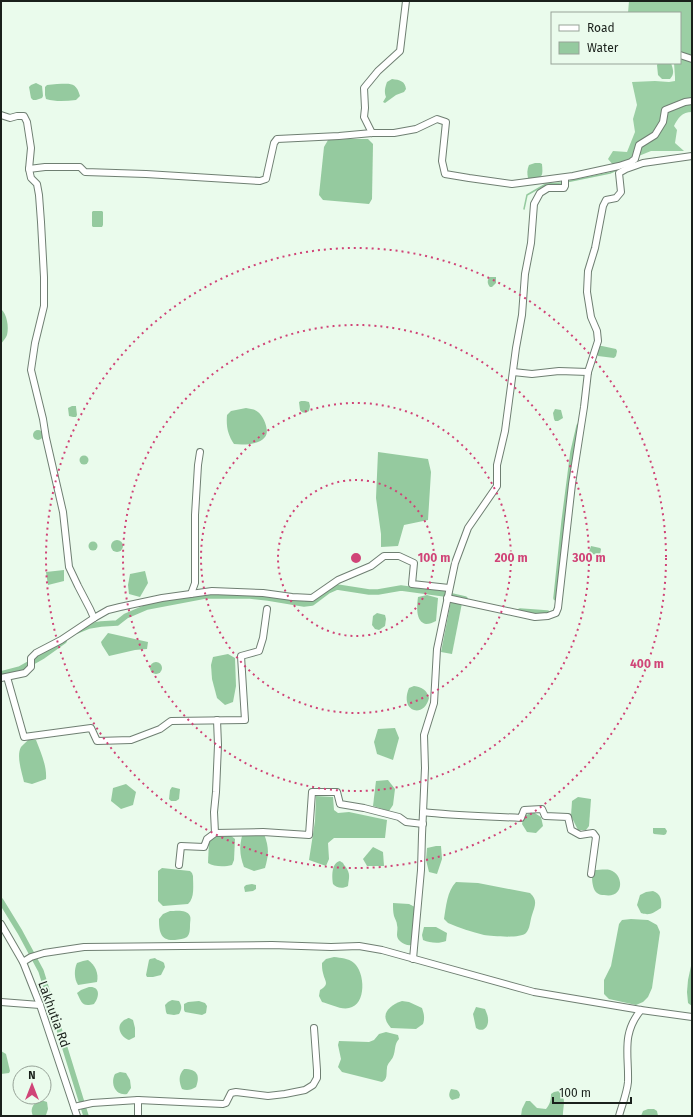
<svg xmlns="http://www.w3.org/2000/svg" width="693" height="1117" font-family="'Fira Sans',sans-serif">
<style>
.forest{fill:#9bcfa4}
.water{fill:#95ca9f}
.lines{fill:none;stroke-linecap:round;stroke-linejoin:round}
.stream{stroke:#95ca9f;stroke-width:1.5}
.canal{stroke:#95ca9f;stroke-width:5.5}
.minor-casing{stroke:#6f7f72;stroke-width:8}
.minor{stroke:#fff;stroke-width:6}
.ring{fill:none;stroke:#d04477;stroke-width:2;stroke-dasharray:2 4}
.labels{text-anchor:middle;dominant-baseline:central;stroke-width:3.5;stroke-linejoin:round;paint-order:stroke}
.street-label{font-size:13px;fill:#1a201b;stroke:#eafbec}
.centre{fill:#d04477;stroke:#eafbec;stroke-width:2}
.ring-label{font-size:12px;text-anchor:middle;font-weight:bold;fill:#d04477;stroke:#eafbec;stroke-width:3.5;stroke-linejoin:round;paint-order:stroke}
</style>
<rect width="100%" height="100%" fill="#eafbec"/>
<path class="forest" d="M629,1H692V112C682,112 678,118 674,126L677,130L675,143L684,151H651L614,166L608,159L613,151L627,152L635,132L633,119L637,105L632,82L655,81L669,82L675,81V77L674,63H680V13H628Z"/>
<g class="water">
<path d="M658,63H671C673,69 675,74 670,79H662L658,75L657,65Z"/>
<path d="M392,79C400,80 405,81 406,89L404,92L396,95L385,103L383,102L386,97C384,91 385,88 387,82Z"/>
<path d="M36,83L42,86L43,96L42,98L36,100H33L31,98L29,87L31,85Z"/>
<path d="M57,84C69,84 76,81 80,96L76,100C66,101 56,102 46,99L45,95V87L47,85Z"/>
<path d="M348,139H368L373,144L372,199L369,204L323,200L319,195L324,147L328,140Z"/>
<path d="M535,163H540L542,164C543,177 543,177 530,180L528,178C527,174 527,169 529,165Z"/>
<path d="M93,211H102L103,212V225L102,227H93L92,226V212Z"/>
<path d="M490,277H496V283L492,287H490C487,284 487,279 490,277Z"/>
<path d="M1,309C7,314 9,327 7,335C6,338 3,341 1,344Z"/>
<path d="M599,346H602L616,349L617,351L616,356L614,358L598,356L596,351Z"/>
<path d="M301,401H305L309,402L310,406L309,411C306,413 303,414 300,410L299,402Z"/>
<path d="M72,406H76V407L77,415L76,417H73L69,416L68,408Z"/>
<path d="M246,408C250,409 255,409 258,412C264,417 270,431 265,437C259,445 243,445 234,444C228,435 226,427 227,415L231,411Z"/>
<path d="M555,409L561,410L563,418L558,421H555L554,419L553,413Z"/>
<circle cx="38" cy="435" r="5"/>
<path d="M378,452L428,459L431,472L428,520L404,525L398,546L381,547V534L376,498Z"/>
<circle cx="84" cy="460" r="4.5"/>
<circle cx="117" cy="546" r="6"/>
<circle cx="93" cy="546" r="4.5"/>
<path d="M591,546L600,548L601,549L600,555L590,554L589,552Z"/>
<path d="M64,570V581L48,585L46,572Z"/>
<path d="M145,571L148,583L140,597L129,594L128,585L130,574Z"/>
<path d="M427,595L438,598L436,621C432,623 430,624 426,624C415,622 417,605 418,597Z"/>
<path d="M451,601L462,603L452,654L441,652Z"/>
<path d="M377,613L385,615L386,619L385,626L379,630L375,629L372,625L373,616Z"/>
<path d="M108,633L148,642L147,649L135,650L109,656L102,645L101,642Z"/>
<path d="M228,654L235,658L236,686L233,702L225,705L217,698L212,679L211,665L213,657Z"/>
<circle cx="156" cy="668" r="6"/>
<path d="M414,686C422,687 427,690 429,698C424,719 399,712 409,688Z"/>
<path d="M395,728L399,738L393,760L377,754L374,742L378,729Z"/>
<path d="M28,740H36C41,753 47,766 46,779L32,784L24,782C22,773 16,756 21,747C23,745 26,742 28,740Z"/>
<path d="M388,780L395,789L393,805L389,811L373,806L376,781Z"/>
<path d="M126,784L136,792L133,805L121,809L111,801L113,788Z"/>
<path d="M172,787L180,789L179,799L176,801H171L169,799L170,790Z"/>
<path d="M316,796L333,797L334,810L338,813L349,812L387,820L385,838H334L328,843L329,859L326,866L309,860L315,821Z"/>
<path d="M578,797L591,799L589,826L586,830H578L571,816L572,801Z"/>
<path d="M533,812L541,817L543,826L536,833L527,832L522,824L524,816Z"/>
<path d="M653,828H665L667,831L666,834L664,835L654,834L653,833Z"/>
<path d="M254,833L264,834C269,847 269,854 265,868L254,871L244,867C240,856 239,848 242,836Z"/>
<path d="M214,835H230L235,839L234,860L232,865C225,867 214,867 208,863L209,840Z"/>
<path d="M436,846H441L442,859L437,874L429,872L426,860L427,848Z"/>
<path d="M373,847L383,852L384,866H367L363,859Z"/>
<path d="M340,861C346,865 341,861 345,866C351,874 349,877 348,886C343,889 336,888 333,884C332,877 331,863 340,861Z"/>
<path d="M162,868L190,871L192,873L193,876C193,885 195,898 188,904L163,906L158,901V871Z"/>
<path d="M594,870C599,870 606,869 610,870C624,874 625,899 604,895C599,895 596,893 594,889C592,883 591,875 594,870Z"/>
<path d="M456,882L478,883L530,893C538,900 535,906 532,915C530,921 530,929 526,933C520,939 492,936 484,935C472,932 459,928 448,923L444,919C446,907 447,891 456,882Z"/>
<path d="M252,884L256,885V889L253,891L245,892L244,887L246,885Z"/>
<path d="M653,891C661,894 662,900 661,908C653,913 650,916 641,913L637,905L640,895L646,892Z"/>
<path d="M393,903L409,904L415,907L413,941L411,945C405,946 397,941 397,935C397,931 398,928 397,925C397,922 395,919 394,916C393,912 393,908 393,903Z"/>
<path d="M170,911C176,911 187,909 190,916C191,918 190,922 190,925C190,929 190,934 187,937C184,939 179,939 175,940C160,941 159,931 159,919L163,914Z"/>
<path d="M631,919L648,920L657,925L660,932L652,988L648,997L643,1002L636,1005L609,999L604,994V980L611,966L619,924L622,920Z"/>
<path d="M424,927H436L447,933L446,941C439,944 430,943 423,940L422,935Z"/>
<path d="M334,957C341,958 348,958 354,963C365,972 367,1005 349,1008C341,1010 330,1004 322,1002L319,996L320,990C330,984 325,982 323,973C322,970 322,966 322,963L326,959Z"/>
<path d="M155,958C158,961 161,960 164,963L165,967L161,975L153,977H147L146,975L149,960L150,959Z"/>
<path d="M88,960C95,965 99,973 97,982L78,985C74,979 74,969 77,963L83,961Z"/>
<path d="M691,966H692V1006L688,1003L687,992L688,980Z"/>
<path d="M89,987C100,986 100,996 94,1004C82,1007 82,1003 77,993L81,990Z"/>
<path d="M172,1000L179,1001C182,1006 182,1009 179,1014L174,1015L167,1014L166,1012L165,1005L168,1002Z"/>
<path d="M199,1001L205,1003L207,1006L206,1013L202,1015L185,1012L184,1010V1004L188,1002Z"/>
<path d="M402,1001L409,1002L422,1008C424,1014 425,1018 423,1024L416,1029L391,1028C379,1015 388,1006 402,1001Z"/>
<path d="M476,1007L485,1009C486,1012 488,1015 488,1019C489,1027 483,1033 476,1028L473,1014Z"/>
<path d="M129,1018L133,1020L135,1028V1037L129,1040C122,1038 115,1027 123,1021C124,1020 128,1018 129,1018Z"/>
<path d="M386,1032L398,1035L399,1039C394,1044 396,1050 393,1057C391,1061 387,1064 387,1068C386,1074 388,1079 382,1082L342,1072L338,1067L341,1059L338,1045L339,1041L369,1042L374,1040L379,1034Z"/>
<path d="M1,1051L6,1054L10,1071L9,1073L1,1074Z"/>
<path d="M184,1069C198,1069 200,1076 196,1087C191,1090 187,1091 182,1089C179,1082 178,1075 184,1069Z"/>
<path d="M120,1072L126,1073L130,1080L131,1088L127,1094C115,1096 110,1083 115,1074Z"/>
<path d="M451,1089L457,1090L459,1092L460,1095L459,1098L452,1100C448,1097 449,1093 451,1089Z"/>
<path d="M559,1091C567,1099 563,1105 563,1116H521L522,1109L526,1101H530L537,1108L546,1109C550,1104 551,1100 551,1094L554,1092Z"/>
<path d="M39,1101H44L47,1102L48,1109L46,1115L45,1116H33C30,1110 32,1104 39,1101Z"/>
<path d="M648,1109H654L657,1111L658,1116H641L643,1111Z"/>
</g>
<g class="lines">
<g class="stream">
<path d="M643,160L681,155"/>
<path d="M566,182L610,173L619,169"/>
<path d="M524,209L527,195L546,184L562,183"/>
</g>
<g class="canal">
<path d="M452,596L465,599"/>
<path d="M556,598L564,522L573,452L579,426"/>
<path d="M520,611L547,613"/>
<path d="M77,631L89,626L101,624L117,623L126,616L147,607L205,596H250L268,598L304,604L312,603L328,591L337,587L369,592H378L401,588L445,594"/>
<path d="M1,674L20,669L43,656L64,641"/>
<path d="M1,901L20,932L41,971L86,1116"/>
</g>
<g class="minor-casing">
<g id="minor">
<path d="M680,55L692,59"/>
<path d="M1,115L10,118L17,116H24L27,122L31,148L29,169L31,178L37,184L39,195L41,222L44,277V306L35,343L31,370L43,419L46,438L63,512L69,567L78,586L90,609L94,618L61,640L36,653L31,658V667L25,673L1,678"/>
<path d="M372,133L364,117L365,108L364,88L378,71L400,51L406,1"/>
<path d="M29,169L45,167H80L85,172L146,174L260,181L266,179L274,143L277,139L339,136L372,133H394L416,129L437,119L446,122L442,161L445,174L469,178L512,184L573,176L619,166L631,162L635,159L639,145L655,135L663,122L665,110L685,102L692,101"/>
<path d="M513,372L532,374L559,371L588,372"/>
<path d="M191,594L195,583V515L198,465L200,452"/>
<path d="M447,598L535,617L548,616L556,613L558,608L572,484L584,407L588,372L598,341L597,331L591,317L587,292L588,271L595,248L603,206L606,200L616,198L621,192L619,173L626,169L643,163L692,156"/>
<path d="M94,618L108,610L120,607L162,598L212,591L263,593L292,597L312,598L338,580L371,566L384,556H399L414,563L412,584L449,588"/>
<path d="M7,677L24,737L91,728L97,741L131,740L160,729L171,721L245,720L241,656L259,651L263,638L267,609"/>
<path d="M423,812C456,816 488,816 521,818L524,810L542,809L545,816L568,817L571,830L580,835L593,833L596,837L591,874"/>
<path d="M215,833L263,832L309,835L312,792H337L340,804L364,808L399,817L406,822L423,824"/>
<path d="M179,865L181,846L204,847L207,839L215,833L214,812L216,792L218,745L217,720"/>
<path d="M1,924L23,962L40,1005L77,1116"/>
<path d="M413,959L421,870L422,835L425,768L424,735L434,703L437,649L455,563L468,528L497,486V465L505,431L516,348L522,315L525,274L531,243L534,204L540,193L548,188H564L565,186V178"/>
<path d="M23,962L31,957L44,953L84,947L272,945L331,947L359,946L382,950L534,992L641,1010L692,1017"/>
<path d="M1,1002L40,1005"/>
<path d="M74,1107L92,1103L138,1100L223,1104L226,1103L231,1093L236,1092L268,1096L285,1094L305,1090L313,1085L317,1078V1070L314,1028"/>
<path d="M138,1116V1100"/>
<path d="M619,1116C622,1105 627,1093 628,1082C629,1055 621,1034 641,1010"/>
</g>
</g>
<use href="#minor" class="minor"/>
</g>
<g class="ring">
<circle cx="356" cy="558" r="78"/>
<circle cx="356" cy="558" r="155"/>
<circle cx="356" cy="558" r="233"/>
<circle cx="356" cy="558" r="310"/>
</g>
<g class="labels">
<g class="street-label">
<text transform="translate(54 1014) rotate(70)">Lakhutia Rd</text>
</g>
</g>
<circle cx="356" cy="558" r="6" class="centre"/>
<g class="ring-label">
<text x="434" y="562">100 m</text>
<text x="511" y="562">200 m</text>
<text x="589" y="562">300 m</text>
<text x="647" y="668">400 m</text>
</g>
<rect width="693" height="1117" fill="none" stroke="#1a201b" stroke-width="4"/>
<rect x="551" y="12" width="130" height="52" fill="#eafbec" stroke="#97a398"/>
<rect x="559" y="25" width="20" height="6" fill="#ffffff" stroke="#97a398"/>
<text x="587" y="32" font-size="12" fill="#1a201b">Road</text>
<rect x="559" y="42" width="20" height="12" fill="#95ca9f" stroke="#97a398"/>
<text x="587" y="52" font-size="12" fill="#1a201b">Water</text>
<g transform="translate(32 1085)"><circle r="19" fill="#eafbec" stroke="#97a398"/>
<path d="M0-3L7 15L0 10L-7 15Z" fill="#d04477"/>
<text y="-6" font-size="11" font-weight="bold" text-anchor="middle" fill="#1a201b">N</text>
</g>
<path d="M553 1097v6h78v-6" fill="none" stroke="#1a201b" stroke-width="2"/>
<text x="559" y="1097" font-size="12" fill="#1a201b" stroke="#eafbec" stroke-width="3" paint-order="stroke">100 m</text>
</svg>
